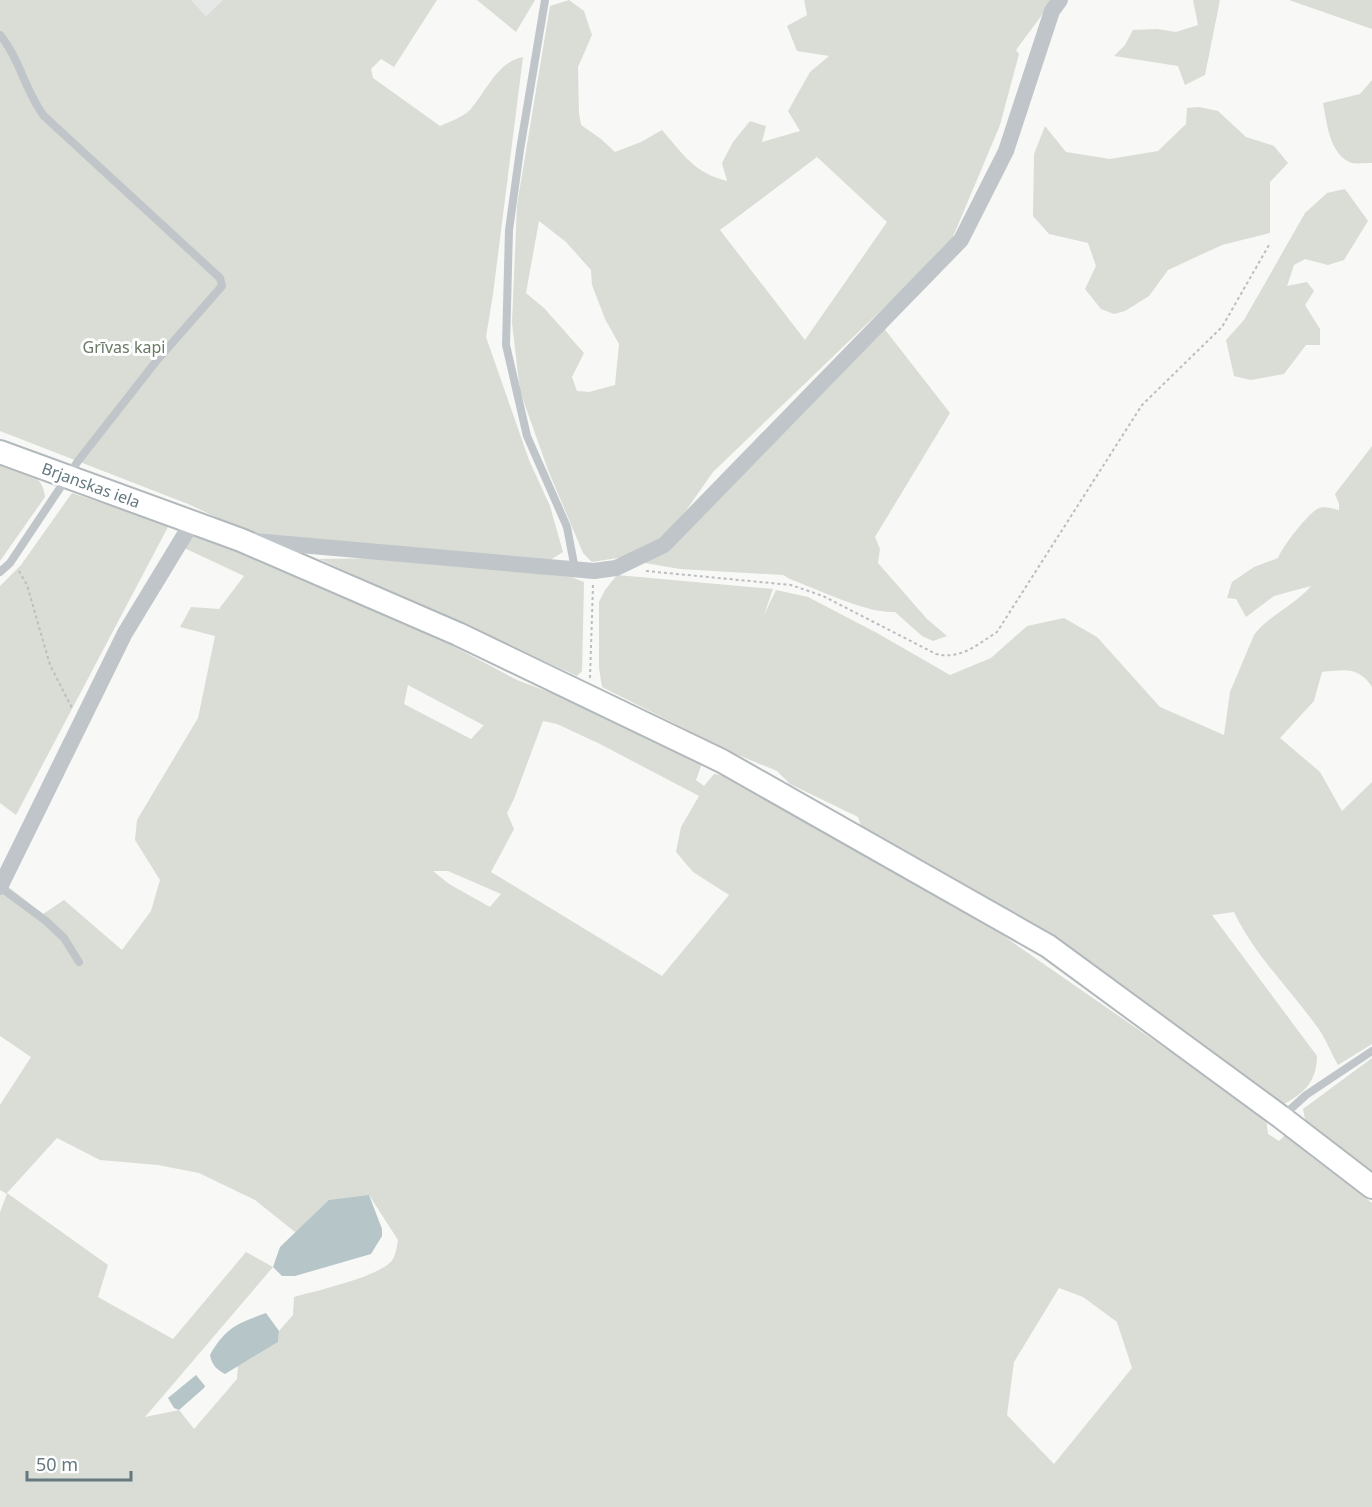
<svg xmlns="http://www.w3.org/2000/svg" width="1372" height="1507" font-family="'Noto Sans',sans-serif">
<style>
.built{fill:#e6e8e7}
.green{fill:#d9ddd5;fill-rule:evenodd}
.water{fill:#b6c5c7}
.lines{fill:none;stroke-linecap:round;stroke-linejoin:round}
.secondary-casing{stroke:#b2b9bc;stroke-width:26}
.path{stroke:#babec0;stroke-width:2;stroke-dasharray:3 3;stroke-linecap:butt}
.lane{stroke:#bfc5c8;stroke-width:8}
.street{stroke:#bfc5c8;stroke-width:16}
.secondary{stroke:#fff;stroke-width:22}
.labels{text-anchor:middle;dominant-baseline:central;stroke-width:6;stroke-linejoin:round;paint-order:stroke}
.park-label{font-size:16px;fill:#697963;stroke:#fff}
.street-label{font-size:16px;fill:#647880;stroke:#fff}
</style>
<rect width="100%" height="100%" fill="#f8f8f6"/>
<path class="built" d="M191,0H223L206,16Z"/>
<g class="green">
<path d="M0,0H191L206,16L223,0H437L394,67L381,59L371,69L373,78L440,126C449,122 463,117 470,110C486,92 497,62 523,57L493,294L486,337L529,460L550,506L563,552L547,562L256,536L188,504L0,431Z"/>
<path d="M477,0H535L516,32Z"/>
<path d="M569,0L584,11L592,35L578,67L579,113L581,125L601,139L615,152L641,142L662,130C683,154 694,173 727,181L722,163L733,142L750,121L766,126L762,142L800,131L788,111L810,72L829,56L797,51L787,26L807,15L804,0H1053L1016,50L1019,54L1000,125L950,244L713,472L671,532L630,556L592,562L583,553L548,470L520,391L512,323L517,205L550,6ZM817,157L887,222L805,340L720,230ZM539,221L566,242L591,270L592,285L605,319L619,344L615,385L589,392L577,391L572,377L584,353L544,308L526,293Z"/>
<path d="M1193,0H1220L1205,75L1185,85L1178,66L1114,56L1125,45L1133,30L1157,29L1176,32L1198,25Z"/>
<path d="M1289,0H1372V29Z"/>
<path d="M1372,80V163C1366,163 1358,164 1352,163C1329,155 1327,122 1323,103L1360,94Z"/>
<path d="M1199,107L1218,111L1246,137L1274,146L1288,163L1270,182V233L1222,245L1168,270L1149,296L1125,311L1114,314L1101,309L1085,289L1096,266L1088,243L1049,234L1033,216L1034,154L1045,126L1066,152L1110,159L1158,151L1186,124L1187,108Z"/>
<path d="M1345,189L1368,221L1344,260L1328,265L1305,259L1294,265L1287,286L1307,282L1314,291L1305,305L1320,329V345H1306L1284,374L1251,380L1234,376L1226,340L1244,320L1305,213L1327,193Z"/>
<path d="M883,327L950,413L875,537L880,549L878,563L927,619L947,636L933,641L922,636L895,612C868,614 817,589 790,579L783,575L680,569L645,563Z"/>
<path d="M1372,446V687C1358,666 1345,670 1322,672L1314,701L1280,738L1320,772L1342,811L1372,782V1044L1338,1065C1331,1053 1326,1039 1318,1028C1290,989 1255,956 1234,912L1212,915L1317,1056C1317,1080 1305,1093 1284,1104L991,902L861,826L858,817L790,784L777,771L733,753L602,687L599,668V602L605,590L617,575L773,589L764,615L776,590L808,597L877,633L950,675L991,658L1027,626L1064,618L1097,637L1160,707L1224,735L1230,692L1254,635C1269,615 1294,606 1311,586L1274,596L1246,617L1236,599L1227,598L1232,582L1254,567L1278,558C1283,546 1308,513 1319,508C1325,506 1333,509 1339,510V504L1335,494Z"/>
<path d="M0,463C21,471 43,472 45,497L0,561Z"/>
<path d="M72,493L169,525L16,815L0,803V586L21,565Z"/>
<path d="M192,534H200L251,557L281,565L451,645L517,680L578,703L588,709L596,707L702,763L696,780L704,786L714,774L729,776L803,821L1002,935L1266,1118L1268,1134L1279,1141L1285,1135L1302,1145L1308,1154L1372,1203V1507H0V1212L7,1194L0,1190V1105L31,1057L0,1036V895L6,885L43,914L64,900L122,950L151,911L160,880L135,840L137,820L198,718L215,636L180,627L191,607L219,609L244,576L182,547ZM408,685L483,725H484L471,739L404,704ZM543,721L557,724L600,744L699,796L681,827L676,852L693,872L729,895L662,976L491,872L514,829L507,813L514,799ZM433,871H448L501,894L490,907L449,884ZM57,1138L100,1160L158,1165L199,1173L255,1200L295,1232L369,1195L398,1240C397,1246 396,1254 393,1259C383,1276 315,1291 294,1297L293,1315L279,1331L278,1342L238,1366L237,1379L194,1429L179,1410L145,1417L273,1267L246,1252L173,1339L98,1297L108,1265L7,1193ZM1059,1288L1083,1297L1117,1322L1132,1368L1054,1464L1007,1415L1014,1362Z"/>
<path d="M390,558L571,577L584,582L582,671L577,676L319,559Z"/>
<path d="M1372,1058V1177L1306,1124L1303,1109Z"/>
</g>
<g class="water">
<path d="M369,1195L382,1229V1236L371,1254L295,1276H282L273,1267L280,1247L329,1200Z"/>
<path d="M266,1313L279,1331L278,1342L225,1374C216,1369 212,1365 210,1355C226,1327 237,1324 266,1313Z"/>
<path d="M196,1375L205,1386L204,1388L179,1410L174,1408L168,1398Z"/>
</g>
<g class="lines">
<g class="secondary-casing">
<path id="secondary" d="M0,452L241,540L458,634L722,761L1048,946L1281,1117L1372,1187"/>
</g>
<g class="path">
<path d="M19,571L27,585L50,665L72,708"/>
<path d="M646,571L791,585L823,596L936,654C960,660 977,645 997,632L1142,405L1222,327L1269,245"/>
<path d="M590,678L593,585"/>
</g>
<g class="lane">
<path d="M545,0L520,150L509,230L506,345L527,436L567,527L575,569"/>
<path d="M0,35C20,59 25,91 44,116L220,278L222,286L158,359L78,461L10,563L0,572"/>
<path d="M0,887L46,921L64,938L79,962"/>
<path d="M1283,1116L1306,1095L1372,1051"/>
</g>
<g class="street">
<path d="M254,541L594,571L616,568L664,545L961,240L1006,151L1052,11L1060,0"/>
<path d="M0,887L125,633L193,521"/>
</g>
<use href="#secondary" class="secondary"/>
</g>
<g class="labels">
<g class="park-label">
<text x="124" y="347">Grīvas kapi</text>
</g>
<g class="street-label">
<text transform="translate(91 485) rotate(20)">Brjanskas iela</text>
</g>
</g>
<path d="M27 1471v9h104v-9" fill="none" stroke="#647880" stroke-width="3"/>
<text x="36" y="1471" font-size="18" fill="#647880" stroke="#ffffff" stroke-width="4.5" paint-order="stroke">50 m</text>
</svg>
